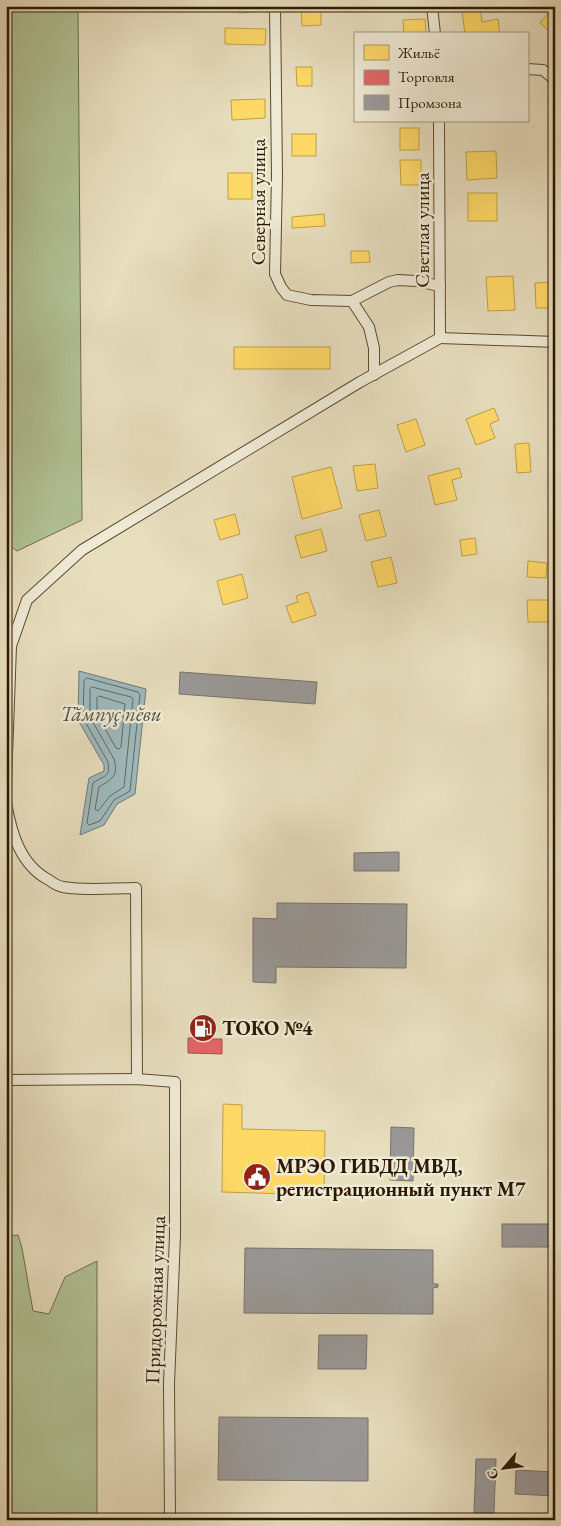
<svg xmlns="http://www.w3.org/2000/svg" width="561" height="1526" font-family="'EB Garamond',serif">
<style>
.green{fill:#b1c295;stroke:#6e6e4a}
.water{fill:#9eb9be;stroke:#707972}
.homes{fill:#ffd966;stroke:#c09f47}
.shops{fill:#e06666;stroke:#aa4f47}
.industry{fill:#999;stroke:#78736b}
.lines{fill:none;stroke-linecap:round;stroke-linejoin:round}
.shore{stroke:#65695f;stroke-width:1}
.street-casing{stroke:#5b4a30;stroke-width:12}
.street{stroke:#efead5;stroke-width:10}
.labels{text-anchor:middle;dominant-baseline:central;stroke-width:5;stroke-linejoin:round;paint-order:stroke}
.street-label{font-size:20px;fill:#2c1900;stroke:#efead5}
.poi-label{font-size:20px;font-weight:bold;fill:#2c1900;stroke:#efead5;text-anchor:start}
.water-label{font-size:21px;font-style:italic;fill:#545142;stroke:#efead5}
</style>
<rect width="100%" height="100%" fill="#e7debe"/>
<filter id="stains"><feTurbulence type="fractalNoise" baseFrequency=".004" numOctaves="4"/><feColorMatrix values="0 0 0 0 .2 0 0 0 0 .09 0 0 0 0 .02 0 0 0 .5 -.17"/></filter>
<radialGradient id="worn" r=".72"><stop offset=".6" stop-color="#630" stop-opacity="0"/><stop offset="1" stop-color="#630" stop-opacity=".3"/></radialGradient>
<g class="green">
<path d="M6,6H78L82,520L17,551L6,543Z"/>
<path d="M18,1235L22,1248L33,1311L49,1314L65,1277L97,1261V1520H6V1236Z"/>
</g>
<path class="water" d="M79,671L146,689L135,794L117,804L104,825L80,835L89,778L104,771V765L78,720Z"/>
<g class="homes">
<path d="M238,6H253L254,12L239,13Z"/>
<path d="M301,6H321V25L302,26Z"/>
<path d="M555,6V36L540,23Z"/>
<path d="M480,8L482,22L498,19L500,34H465L462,11Z"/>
<path d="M425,19L426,34H404L403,20Z"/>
<path d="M225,28L266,29L265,45L225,44Z"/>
<path d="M296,67H312V86H297Z"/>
<path d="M265,99V118L232,120L231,100Z"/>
<rect x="400" y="128" width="19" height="22"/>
<rect x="292" y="134" width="24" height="22"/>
<path d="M496,151L497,178L467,180L466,152Z"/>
<path d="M400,160H421V185H401Z"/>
<rect x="228" y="173" width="24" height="26"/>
<rect x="468" y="193" width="29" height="28"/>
<path d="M324,214L325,226L292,228V217Z"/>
<path d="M351,251H369L370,262L351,263Z"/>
<path d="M513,276L515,310L488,311L486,277Z"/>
<path d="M555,282V308H536L535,283Z"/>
<rect x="234" y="347" width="96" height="22"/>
<path d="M494,408L499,420L490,424L495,438L476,445L466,419Z"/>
<path d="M416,419L425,445L406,452L397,425Z"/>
<path d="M529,443L531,472L517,473L515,444Z"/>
<path d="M375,464L378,488L357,491L353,466Z"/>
<path d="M331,467L342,508L302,519L292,477Z"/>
<path d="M459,468L462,477L452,480L457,500L435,505L428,476Z"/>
<path d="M379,510L386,536L366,541L359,515Z"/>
<path d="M235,514L240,534L220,540L214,520Z"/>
<path d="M321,529L327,551L301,558L295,536Z"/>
<path d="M475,538L477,554L462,556L460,540Z"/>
<path d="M391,557L397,583L378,587L371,562Z"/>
<path d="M528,561L547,563L546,578L527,577Z"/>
<path d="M242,574L248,598L223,605L217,581Z"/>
<path d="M308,592L316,615L292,623L286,606L298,602L296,596Z"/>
<path d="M527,600H550V622H528Z"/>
<path d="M223,1104L242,1105V1129L325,1131L324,1195L222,1192Z"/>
</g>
<path class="shops" d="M197,1017H209V1039H222V1054L188,1053V1038H197Z"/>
<g class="industry">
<path d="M180,672L317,682L315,704L179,694Z"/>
<path d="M399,852V871H354V853Z"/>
<path d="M277,903L407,904L406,968L276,967V983L253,982V918L277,919Z"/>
<path d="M391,1127L414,1128L413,1181L390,1180Z"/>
<rect x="502" y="1224" width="53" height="23"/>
<path d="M245,1248L433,1250V1284H438V1287L433,1288V1314L244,1313Z"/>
<path d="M319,1335H367L366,1369H318Z"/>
<path d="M219,1417L368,1418V1481L218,1480Z"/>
<path d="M476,1459H496L494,1513H474Z"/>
<path d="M516,1470L555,1472V1496L515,1494Z"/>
</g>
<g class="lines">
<g class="shore">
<path d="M87,678L138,692L140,695L130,791L114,800L100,821L89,825L87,823L93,783C104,775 111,778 108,762L83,718L84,681Z"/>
<path d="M92,687L131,697L133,699L124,787L110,796L98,811L95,809L99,787C111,779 119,777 114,759L90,717V689Z"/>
<path d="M99,696L125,704L121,747L119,749L116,748L97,715V698Z"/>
</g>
<g class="street-casing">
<g id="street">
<path d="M275,6L277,176L275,274L281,287L287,295L311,300L352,301L389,282L398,280L416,281L440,286"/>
<path d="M432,6L435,34"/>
<path d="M527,69L543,70L555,80"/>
<path d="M439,121L440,338"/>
<path d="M352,301L369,327L374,348V375"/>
<path d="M440,338L555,342"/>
<path d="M6,785L11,646L27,600L82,550L360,382L440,338"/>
<path d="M6,802C11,832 20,865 49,880C53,883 58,886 63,887C87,891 112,888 136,888L137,1079"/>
<path d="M6,1080L137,1079L175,1082V1236L169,1384L170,1520"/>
</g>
</g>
<use href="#street" class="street"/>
</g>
<defs>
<g id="fuel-disc" transform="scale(1.4375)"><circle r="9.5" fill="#8f2418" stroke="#efead5"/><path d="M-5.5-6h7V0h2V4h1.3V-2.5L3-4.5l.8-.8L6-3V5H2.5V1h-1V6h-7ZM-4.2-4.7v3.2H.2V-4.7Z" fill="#fff"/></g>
<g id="civic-disc" transform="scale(1.4375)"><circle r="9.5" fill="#8f2418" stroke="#efead5"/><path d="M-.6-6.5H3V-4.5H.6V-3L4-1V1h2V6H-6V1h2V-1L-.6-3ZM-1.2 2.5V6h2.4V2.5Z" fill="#fff"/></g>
</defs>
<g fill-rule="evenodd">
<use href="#fuel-disc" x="203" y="1028"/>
<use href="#civic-disc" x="257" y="1177"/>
</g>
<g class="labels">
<g class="street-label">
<text transform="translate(258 202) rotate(-90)">Северная улица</text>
<text transform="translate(422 230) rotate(-90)">Светлая улица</text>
<text transform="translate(155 1300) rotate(-88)">Придорожная улица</text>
</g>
<g class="poi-label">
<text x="222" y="1028">ТОКО №4</text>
<text x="276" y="1166">МРЭО ГИБДД МВД,<tspan x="276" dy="23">регистрационный пункт М7</tspan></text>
</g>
<g class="water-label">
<text x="111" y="713">Тӑмпуҫ пӗви</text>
</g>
</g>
<rect width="561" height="1526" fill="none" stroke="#e7debe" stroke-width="25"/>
<rect x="8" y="8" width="546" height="1511" fill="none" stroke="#2c1900" stroke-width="2.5"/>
<rect x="12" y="12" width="536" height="1501" fill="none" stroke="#2c1900"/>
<rect x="354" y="32" width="175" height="90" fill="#efead5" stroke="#a19680"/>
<rect x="364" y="45" width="25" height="15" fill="#ffd966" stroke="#a19680"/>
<text x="398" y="58" font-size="15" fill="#2c1900">Жильё</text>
<rect x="364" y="70" width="25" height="15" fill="#e06666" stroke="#a19680"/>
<text x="398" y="82" font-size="15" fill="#2c1900">Торговля</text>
<rect x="364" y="95" width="25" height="15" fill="#999999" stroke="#a19680"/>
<text x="398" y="108" font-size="15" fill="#2c1900">Промзона</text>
<g transform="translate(504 1468) rotate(242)" stroke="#efead5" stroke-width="4" paint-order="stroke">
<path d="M0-4L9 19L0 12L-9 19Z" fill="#2c1900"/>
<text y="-8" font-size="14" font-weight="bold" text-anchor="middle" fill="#2c1900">С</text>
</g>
<rect width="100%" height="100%" filter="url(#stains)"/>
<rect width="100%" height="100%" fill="url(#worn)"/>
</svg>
